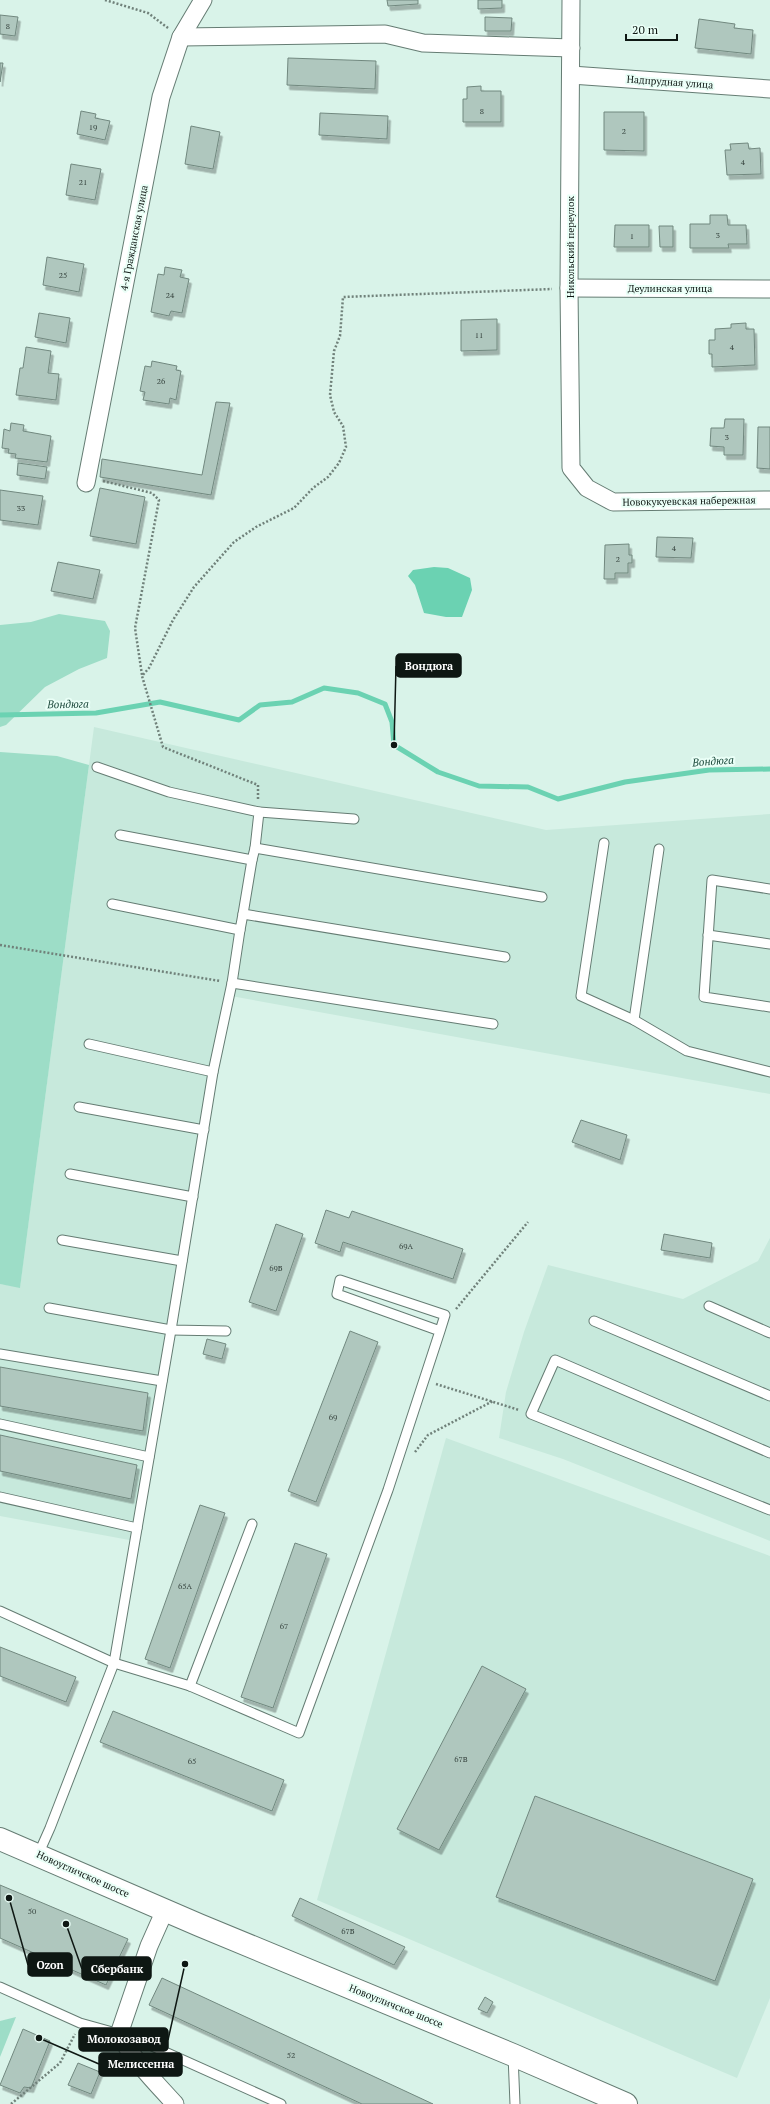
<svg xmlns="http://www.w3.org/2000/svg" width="770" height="2104" font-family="'PT Serif',serif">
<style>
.built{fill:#c7e9dc}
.green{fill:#9dddc7}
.water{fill:#6bd2b2}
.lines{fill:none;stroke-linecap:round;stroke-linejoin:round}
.stream{stroke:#6bd2b2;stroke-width:5}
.building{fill:#afc7be;stroke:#71887f;filter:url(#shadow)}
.service-casing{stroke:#657c73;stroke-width:11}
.minor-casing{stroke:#657c73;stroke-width:19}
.secondary-casing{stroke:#657c73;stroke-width:24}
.path{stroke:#70817a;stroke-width:2.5;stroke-dasharray:2 2;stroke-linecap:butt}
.service{stroke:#fff;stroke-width:9}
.minor{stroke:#fff;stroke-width:17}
.secondary{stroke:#fff;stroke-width:22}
.labels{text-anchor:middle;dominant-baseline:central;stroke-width:4;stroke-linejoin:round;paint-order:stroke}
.number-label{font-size:8px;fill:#36433e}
.street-label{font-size:10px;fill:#0e1713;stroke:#eafff7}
.water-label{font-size:11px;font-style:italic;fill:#1a483a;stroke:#eafff7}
.leader{fill:none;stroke:#0e1713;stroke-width:1.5}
.callout-dot{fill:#0e1713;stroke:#eafff7;stroke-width:1.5}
.callout{fill:#0e1713;stroke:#0e1713;stroke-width:1.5}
.callout-label{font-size:11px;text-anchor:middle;font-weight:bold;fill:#fff}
</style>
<defs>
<filter id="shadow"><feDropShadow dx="2.5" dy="4.5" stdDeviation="0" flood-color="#0004"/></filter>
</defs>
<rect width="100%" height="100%" fill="#d9f3e9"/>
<g class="built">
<path d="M94,727L546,830L770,814V1094L231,996L212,1093L140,1542L0,1516V1284L20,1287Z"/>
<path d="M770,1238V1541L563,1459L499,1438L506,1392L524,1332L548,1265L683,1299L758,1261Z"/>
<path d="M446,1438L770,1556V1998L737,2078L317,1900Z"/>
</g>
<g class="green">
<path d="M59,614L105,621L110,631L107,658L79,669L45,687L6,725L0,727V625L31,622Z"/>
<path d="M0,752L57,756L89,765L20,1288L0,1284Z"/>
<path d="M16,2017L0,2057V2021Z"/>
</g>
<path class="water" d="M434,567L448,568L470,578L472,590L462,617H446L424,613L415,585L408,576L413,570Z"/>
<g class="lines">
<path class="stream" d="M0,715L96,713L160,702L239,720L260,705L292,702L324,688L358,693L385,704L392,722L394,745L438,772L479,786L528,787L558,799L625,782L709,770L770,769"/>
</g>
<g class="building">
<path d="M387,0H418V4L388,6Z"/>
<path d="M478,0H502V8L478,9Z"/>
<path d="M0,15L18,17L15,36L0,34Z"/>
<path d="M485,17L512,18L511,31H485Z"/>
<path d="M699,19L735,24L734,28L753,30L751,54L695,48Z"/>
<path d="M288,58L376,61L375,89L287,85Z"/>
<path d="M0,63H3L0,82Z"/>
<path d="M481,86V91H501V122H463V99H467V87Z"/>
<path d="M81,111L96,114L95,118L110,121L105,140L77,134Z"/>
<path d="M604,112H644V151L604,150Z"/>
<path d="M320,113L388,116L387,139L319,135Z"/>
<path d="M191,126L220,132L213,169L185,164Z"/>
<path d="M748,143L749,149L760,148L761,174L727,175L725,150H731L730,144Z"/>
<path d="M71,164L101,169L95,200L66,195Z"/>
<path d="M710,215H727L728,225H746L747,244H728L729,248H690V224H710Z"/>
<path d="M615,225H649V247H614Z"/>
<path d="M659,226H673V247H660Z"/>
<path d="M47,257L84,264L79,292L43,285Z"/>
<path d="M165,267L182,270L180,277L189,279L182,313L171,311L169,316L151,312L158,274L164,275Z"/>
<path d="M39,313L70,318L66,343L35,337Z"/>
<path d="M497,319V350L461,351V320Z"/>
<path d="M746,323V329H754L755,365L712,367V354H709V340H715V329L731,328V324Z"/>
<path d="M26,347L51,351L48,373L59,374L56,400L16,395L20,368H23Z"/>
<path d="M152,361L177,366L176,370L181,371L176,400L170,398L169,404L143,400L145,392L140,391L145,366L151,367Z"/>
<path d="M216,402L230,403L211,495L100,477L102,459L202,475Z"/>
<path d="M725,419H744L743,455H724V447L710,446L711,428H724Z"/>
<path d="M11,423L24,425L23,431L51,436L47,462L15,458L16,454L8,453L9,449L2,448L4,429L10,431Z"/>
<path d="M758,427H770V469L757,468Z"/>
<path d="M18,463L47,467L45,479L17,475Z"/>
<path d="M100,488L145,497L136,544L90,536Z"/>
<path d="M0,490L43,496L38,525L0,520Z"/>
<path d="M657,537L693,538L691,558L656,557Z"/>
<path d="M629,544V555H632V563H628V573H615V579H604L605,545Z"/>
<path d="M58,562L100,570L93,599L51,591Z"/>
<path d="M581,1120L627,1135L620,1160L572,1142Z"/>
<path d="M326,1210L349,1218L352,1211L463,1249L453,1279L343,1242L340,1252L315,1243Z"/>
<path d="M276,1224L303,1234L276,1311L249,1302Z"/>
<path d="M664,1234L712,1243L710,1258L661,1250Z"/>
<path d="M350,1331L378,1342L316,1502L288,1491Z"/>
<path d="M207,1339L226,1344L222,1359L203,1354Z"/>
<path d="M0,1367L148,1393L143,1431L0,1406Z"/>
<path d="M0,1435L137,1465L131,1499L0,1471Z"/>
<path d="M200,1505L225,1513L170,1668L145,1659Z"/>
<path d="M295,1543L327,1554L273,1708L241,1697Z"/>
<path d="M0,1647L76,1677L66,1702L0,1676Z"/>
<path d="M482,1666L526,1689L439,1850L397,1829Z"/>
<path d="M113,1711L284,1780L272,1811L100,1742Z"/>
<path d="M535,1796L753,1879L715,1981L496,1897Z"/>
<path d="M0,1885L128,1939L106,1985L0,1938Z"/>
<path d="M300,1898L405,1947L394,1965L292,1916Z"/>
<path d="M162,1978L433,2104H362L149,2005Z"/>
<path d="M485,1997L493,2002L487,2013L478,2009Z"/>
<path d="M23,2029L50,2041L31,2088L24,2087L20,2093L0,2085Z"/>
<path d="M78,2063L100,2072L91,2094L68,2085Z"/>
</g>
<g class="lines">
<g class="service-casing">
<g id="service">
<path d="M97,767L169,792L259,812L255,848L252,860L120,835"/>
<path d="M259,812L354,819"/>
<path d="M604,843L581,996L634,1020L687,1051L770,1072"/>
<path d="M255,848L542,897"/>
<path d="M770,889L712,880L704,997L770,1007"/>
<path d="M112,904L240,930L243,914L505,957"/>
<path d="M243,914L252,860"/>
<path d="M240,930L232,983L493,1024"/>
<path d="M708,935L770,944"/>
<path d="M634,1020L659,849"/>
<path d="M89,1044L213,1072"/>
<path d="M79,1107L204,1130"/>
<path d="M70,1174L193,1197"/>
<path d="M62,1240L182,1261"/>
<path d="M709,1306L770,1333"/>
<path d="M49,1308L171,1330L226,1331"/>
<path d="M594,1321L770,1396"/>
<path d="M0,1354L162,1381"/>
<path d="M0,1424L149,1457"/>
<path d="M770,1453L555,1360L531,1414L770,1510"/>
<path d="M0,1497L137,1528"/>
<path d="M0,1611L114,1663L190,1686L299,1733L388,1490L440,1331L445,1315L340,1280L337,1294L440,1331"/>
<path d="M190,1686L252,1524"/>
<path d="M38,1855L50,1828L114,1663L171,1330L213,1072L232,983"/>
<path d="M0,1987L80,2023L134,2038L281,2104"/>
<path d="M513,2055L515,2104"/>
</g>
</g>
<g class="minor-casing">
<g id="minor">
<path d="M571,0L569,288L571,468L587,488L613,502L770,500"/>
<path d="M181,37L385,34L423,43L571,48"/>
<path d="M571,75L770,89"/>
<path d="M569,288L770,289"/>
<path d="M86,483L161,97L181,37L203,0"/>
<path d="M165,1910L149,1946L119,2034C134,2061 155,2082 175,2104"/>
</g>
</g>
<g class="secondary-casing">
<path id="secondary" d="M0,1839L199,1925L513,2055L626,2104"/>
</g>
<g class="path">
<path d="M105,0L148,13L168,28"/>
<path d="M103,481L152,493L159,500L135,628L142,675"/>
<path d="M258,799V785L163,747L142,676L149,668L173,620L194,587L234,542L256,527L294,508L313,488L328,477L339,463L346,447L343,426L334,412L330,395L334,351L340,336L343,297L552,289"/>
<path d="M0,945L220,981"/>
<path d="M456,1309L528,1222"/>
<path d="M436,1384L519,1410"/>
<path d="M415,1452L428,1435L493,1401"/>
<path d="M11,2104L60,2063L75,2034"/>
</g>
<use href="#service" class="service"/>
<use href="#minor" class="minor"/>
<use href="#secondary" class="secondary"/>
</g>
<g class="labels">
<g class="number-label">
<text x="8" y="26">8</text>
<text x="482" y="111">8</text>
<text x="93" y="127">19</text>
<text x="624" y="131">2</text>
<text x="743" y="162">4</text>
<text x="83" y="182">21</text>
<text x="718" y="235">3</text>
<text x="632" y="236">1</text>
<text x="63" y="275">25</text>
<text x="170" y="295">24</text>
<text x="479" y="335">11</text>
<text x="732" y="347">4</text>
<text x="161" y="381">26</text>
<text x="727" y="437">3</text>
<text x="21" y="508">33</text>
<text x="674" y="548">4</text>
<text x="618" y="559">2</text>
<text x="406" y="1246">69А</text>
<text x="276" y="1268">69Б</text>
<text x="333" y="1417">69</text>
<text x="185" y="1586">65А</text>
<text x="284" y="1626">67</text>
<text x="461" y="1759">67В</text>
<text x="192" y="1761">65</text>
<text x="32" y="1911">50</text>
<text x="348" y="1931">67Б</text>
<text x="291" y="2055">52</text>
</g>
<g class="street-label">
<text transform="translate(670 82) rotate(4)">Надпрудная улица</text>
<text transform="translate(134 238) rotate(-79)">4-я Гражданская улица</text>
<text transform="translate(570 247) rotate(-90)">Никольский переулок</text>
<text x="670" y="288">Деулинская улица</text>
<text transform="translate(689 501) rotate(-1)">Новокукуевская набережная</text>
<text transform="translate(83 1874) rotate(24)">Новоугличское шоссе</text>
<text transform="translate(396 2006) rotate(22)">Новоугличское шоссе</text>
</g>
<g class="water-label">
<text transform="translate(68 704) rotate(-1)">Вондюга</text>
<text transform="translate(713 761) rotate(-4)">Вондюга</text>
</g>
</g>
<path class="leader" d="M394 745L396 666M9 1898L28 1965M66 1924L82 1969M185 1964L168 2040M39 2038L99 2064"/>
<g class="callout-dot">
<circle cx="394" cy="745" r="4"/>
<circle cx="9" cy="1898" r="4"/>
<circle cx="66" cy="1924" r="4"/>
<circle cx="185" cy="1964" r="4"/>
<circle cx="39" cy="2038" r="4"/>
</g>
<g class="callout">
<rect x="396" y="654" width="65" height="23" rx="4"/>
<rect x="28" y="1953" width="44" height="23" rx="4"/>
<rect x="82" y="1957" width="69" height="23" rx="4"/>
<rect x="79" y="2028" width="89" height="23" rx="4"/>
<rect x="99" y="2053" width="83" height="23" rx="4"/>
</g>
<g class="callout-label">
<text x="429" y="670">Вондюга</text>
<text x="50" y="1969">Ozon</text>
<text x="117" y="1973">Сбербанк</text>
<text x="124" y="2043">Молокозавод</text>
<text x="141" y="2068">Мелиссенна</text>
</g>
<path d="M626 34v6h51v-6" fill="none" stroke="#0e1713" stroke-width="2"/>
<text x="632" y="34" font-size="12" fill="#0e1713" stroke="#eafff7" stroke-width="3" paint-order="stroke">20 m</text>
</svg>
